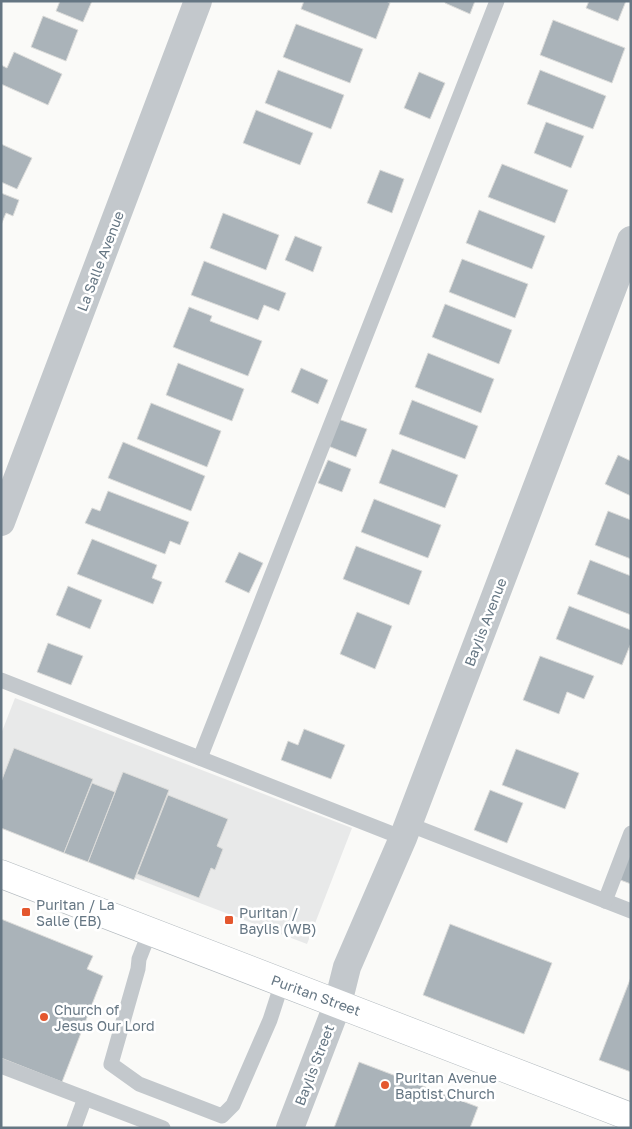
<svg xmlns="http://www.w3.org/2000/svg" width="632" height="1129" font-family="'Golos Text',sans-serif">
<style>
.built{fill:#e8e9e9}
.building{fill:#aab3b9;stroke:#dcdcda}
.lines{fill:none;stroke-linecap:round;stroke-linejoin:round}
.secondary-casing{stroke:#b3babf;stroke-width:29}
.lane{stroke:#c3c8cc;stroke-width:15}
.street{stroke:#c3c8cc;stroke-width:28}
.secondary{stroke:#fff;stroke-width:28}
.poi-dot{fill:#e4572e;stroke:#fff;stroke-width:2}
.labels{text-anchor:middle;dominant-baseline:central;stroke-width:5;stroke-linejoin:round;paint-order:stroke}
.street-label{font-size:14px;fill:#657683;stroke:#fff}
.poi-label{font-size:14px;fill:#657683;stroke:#fff;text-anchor:start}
</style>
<rect width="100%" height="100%" fill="#fafaf8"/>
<path class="built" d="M15,698L352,828L307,944L1,827V734Z"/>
<g class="building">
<path d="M60,1H92L83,22L56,11Z"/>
<path d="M304,1H386L390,3L376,39L301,9Z"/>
<path d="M445,1H475L470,14L445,3Z"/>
<path d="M589,1H626L618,21L586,8Z"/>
<path d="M43,16L78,30L66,61L31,47Z"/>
<path d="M553,20L625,48L612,83L540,55Z"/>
<path d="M296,24L363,49L350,83L283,57Z"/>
<path d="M14,52L62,74L48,105L1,84V65L7,68Z"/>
<path d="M278,70L344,95L331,129L265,103Z"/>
<path d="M540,70L606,96L593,129L527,104Z"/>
<path d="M419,72L445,83L430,119L404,108Z"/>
<path d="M256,110L313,133L300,165L243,143Z"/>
<path d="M546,122L584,136L571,168L534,153Z"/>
<path d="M1,144L32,158L17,189L1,182Z"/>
<path d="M502,164L568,190L555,223L488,197Z"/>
<path d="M380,170L404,179L392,213L367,203Z"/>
<path d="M1,193L19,200L13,216L6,213L1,225Z"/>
<path d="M479,210L545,236L532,269L466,243Z"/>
<path d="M223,213L279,235L266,270L210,248Z"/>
<path d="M295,236L322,247L313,272L285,260Z"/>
<path d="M462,259L528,284L515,318L449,292Z"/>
<path d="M204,261L286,293L279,311L264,305L258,320L191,295Z"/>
<path d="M445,304L512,330L499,364L432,337Z"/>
<path d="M189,307L212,316L210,321L262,341L248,376L173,347Z"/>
<path d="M428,353L494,379L481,413L415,387Z"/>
<path d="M178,363L244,389L232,421L166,395Z"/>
<path d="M301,368L328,380L318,404L291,392Z"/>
<path d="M412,400L478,426L465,459L399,434Z"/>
<path d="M151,403L221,431L207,467L137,439Z"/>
<path d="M338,419L367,429L356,457L328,446Z"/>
<path d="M123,442L205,476L191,511L108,478Z"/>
<path d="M392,449L458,475L445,508L379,483Z"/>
<path d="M618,455L631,461V496L605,484Z"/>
<path d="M328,460L351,469L342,492L318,483Z"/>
<path d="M108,491L189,522L180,545L170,541L165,554L85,523L92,508L100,511Z"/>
<path d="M374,499L441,525L428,558L361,532Z"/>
<path d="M608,511L631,520V559L595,545Z"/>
<path d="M92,539L157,565L152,578L162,582L153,604L77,574Z"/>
<path d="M356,546L422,571L409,605L343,579Z"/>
<path d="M239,552L263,563L249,593L225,582Z"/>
<path d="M590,560L631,576V615L577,594Z"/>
<path d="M68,586L102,600L90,629L56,615Z"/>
<path d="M569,606L631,630V643L622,665L556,639Z"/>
<path d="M357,612L392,626L375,669L340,654Z"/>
<path d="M48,643L83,656L71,685L37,672Z"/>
<path d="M540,656L594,676L584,699L567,692L559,714L523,700Z"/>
<path d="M304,729L345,745L331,779L281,760L288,741L298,745Z"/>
<path d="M14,748L93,779L64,853L1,828V782Z"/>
<path d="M516,749L579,773L565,809L502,785Z"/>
<path d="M123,772L169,790L134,880L88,862Z"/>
<path d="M92,783L115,792L88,862L64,853Z"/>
<path d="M490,790L523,803L507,843L474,830Z"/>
<path d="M168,795L228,819L217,846L223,849L215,870L211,868L199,898L137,874Z"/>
<path d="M631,853V884L615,878Z"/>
<path d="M1,919L93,956L87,969L103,976L62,1082L1,1058Z"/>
<path d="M450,924L552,963L524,1034L423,995Z"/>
<path d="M631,977V1072L599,1060Z"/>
<path d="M359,1062L478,1107L470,1128H334Z"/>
</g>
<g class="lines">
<g class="secondary-casing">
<path id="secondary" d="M1,874L631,1117"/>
</g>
<g class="lane">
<path d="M1,680L403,838"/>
<path d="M200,758L497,1"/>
<path d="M408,824L631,911"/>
<path d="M605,901L631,833"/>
<path d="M150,931L139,959L138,969L111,1064L139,1084L222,1116L233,1105L270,1020L282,983"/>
<path d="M1,1066L163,1128"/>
<path d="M74,1128L85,1098"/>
</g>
<g class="street">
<path d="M1,522L198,1"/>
<path d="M290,1128L338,1003L347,967L403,838L631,240"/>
</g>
<use href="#secondary" class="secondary"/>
</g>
<g class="poi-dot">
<rect x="21" y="907" width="10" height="10" rx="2.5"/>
<rect x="224" y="915" width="10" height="10" rx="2.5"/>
<circle cx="44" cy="1017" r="5"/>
<circle cx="385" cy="1085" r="5"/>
</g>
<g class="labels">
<g class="street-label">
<text transform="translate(100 261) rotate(-69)">La Salle Avenue</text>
<text transform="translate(485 622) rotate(-69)">Baylis Avenue</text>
<text transform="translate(316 995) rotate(20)">Puritan Street</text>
<text transform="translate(314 1065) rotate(-69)">Baylis Street</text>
</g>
<g class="poi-label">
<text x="36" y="904">Puritan / La<tspan x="36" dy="16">Salle (EB)</tspan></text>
<text x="239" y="912">Puritan /<tspan x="239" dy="16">Baylis (WB)</tspan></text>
<text x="54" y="1009">Church of<tspan x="54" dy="16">Jesus Our Lord</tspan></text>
<text x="395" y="1077">Puritan Avenue<tspan x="395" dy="16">Baptist Church</tspan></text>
</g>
</g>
<rect width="632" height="1129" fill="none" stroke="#657683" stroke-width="5"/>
</svg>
